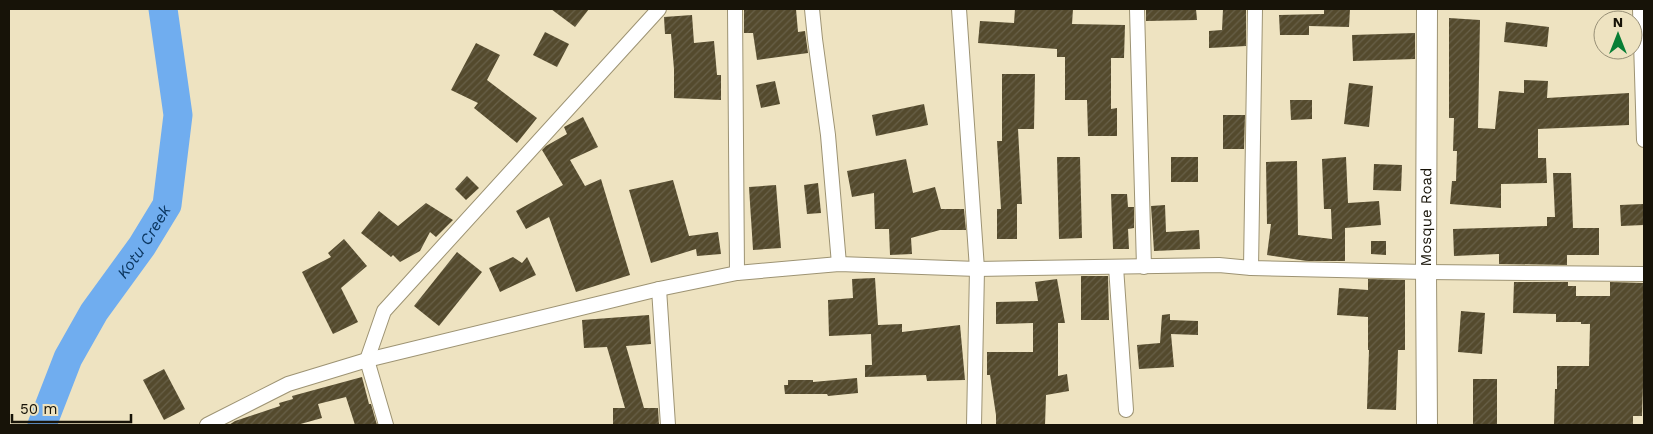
<svg xmlns="http://www.w3.org/2000/svg" width="1653" height="434" font-family="'Work Sans',sans-serif">
<style>
.lines{fill:none;stroke-linecap:round;stroke-linejoin:round}
.river{stroke:#70adef;stroke-width:29}
.building{fill:url(#building-hatch)}
.street-casing{stroke:#9d9373;stroke-width:16}
.secondary-casing{stroke:#9d9373;stroke-width:22}
.street{stroke:#fff;stroke-width:14}
.secondary{stroke:#fff;stroke-width:20}
.labels{text-anchor:middle;dominant-baseline:central;stroke-width:5;stroke-linejoin:round;paint-order:stroke}
.street-label{font-size:15px;fill:#171308;stroke:#eee3c1}
.water-label{font-size:16px;font-style:italic;fill:#0c3761;stroke:#eee3c1}
</style>
<defs>
<pattern id="building-hatch" width="6" height="6" patternUnits="userSpaceOnUse" patternTransform="scale(1.25)"><rect width="6" height="6" fill="#544a2d"/><path d="M-1 1l2-2M0 6l6-6M5 7l2-2" fill="none" stroke="#686048"/></pattern>
</defs>
<rect width="100%" height="100%" fill="#eee3c1"/>
<g class="lines">
<path class="river" id="s1" d="M42,425L68,358L94,312L142,246L167,205L178,115L163,9"/>
</g>
<g class="building">
<path d="M551,9H589L575,27Z"/>
<path d="M744,9H796L798,32L805,31L808,53L757,60L753,33H744Z"/>
<path d="M1015,9H1073L1072,24L1125,25L1124,58H1111V109L1117,108V136H1088L1087,100H1065V57H1057V49L978,43L980,21L1014,23Z"/>
<path d="M1146,9H1196L1197,20L1146,21Z"/>
<path d="M1223,9H1246V46L1209,48V31L1222,30Z"/>
<path d="M1324,9H1350L1349,27L1309,26V35H1280L1279,15L1324,14Z"/>
<path d="M692,15L694,43L714,41L717,75H721V100L674,98V69L671,34H665L664,17Z"/>
<path d="M1449,18L1480,20L1478,128L1495,129L1499,91L1524,93V80L1548,81L1547,98L1629,93V125L1538,129V158H1546L1547,183L1501,184V208L1450,204L1452,181H1456L1457,151H1453L1454,118H1449Z"/>
<path d="M1506,22L1549,27L1547,47L1504,42Z"/>
<path d="M545,32L569,44L557,67L533,55Z"/>
<path d="M1415,33V59L1353,61L1352,35Z"/>
<path d="M476,43L500,55L487,80L537,118L517,143L474,108L478,103L451,90Z"/>
<path d="M1002,74H1035L1034,129H1018L1022,204H1017V239H997V209H1001L997,141H1002Z"/>
<path d="M775,81L780,104L761,108L756,85Z"/>
<path d="M1349,83L1373,86L1369,127L1344,124Z"/>
<path d="M1290,100H1312V119L1291,120Z"/>
<path d="M924,104L928,125L876,136L872,115Z"/>
<path d="M1223,115H1245L1244,149H1223Z"/>
<path d="M583,117L598,147L570,160L585,186L601,179L630,275L576,292L549,217L526,229L516,211L563,185L542,150L546,146L567,134L564,127Z"/>
<path d="M1057,157H1080L1082,238L1059,239Z"/>
<rect x="1171" y="157" width="27" height="25"/>
<path d="M1346,157L1348,203L1379,201L1381,225L1345,228V261H1307L1267,255L1271,224H1267L1266,162L1297,161L1298,235L1332,239L1331,209H1324L1322,159Z"/>
<path d="M906,159L913,193L935,187L941,209H964L966,230H940L911,238L912,254L890,255L889,229H875L874,193L852,197L847,171Z"/>
<path d="M1374,164L1402,165L1401,191L1373,190Z"/>
<path d="M1553,173H1571L1573,228H1599V255H1567V265L1499,264V254L1454,256L1453,229L1547,226V217H1555Z"/>
<path d="M467,176L479,188L466,200L455,189Z"/>
<path d="M673,180L689,236L718,232L721,254L697,256L696,249L651,263L629,190Z"/>
<path d="M818,183L821,213L807,214L804,185Z"/>
<path d="M776,185L781,248L753,250L749,187Z"/>
<path d="M1111,194H1127L1128,207H1134V228L1128,229L1129,249H1113Z"/>
<path d="M426,203L453,220L436,237L430,232L420,251L400,262L393,255L391,257L361,233L379,211L398,226Z"/>
<path d="M1643,204L1644,225L1621,226L1620,205Z"/>
<path d="M1165,205L1166,232L1199,230L1200,249L1154,251L1151,206Z"/>
<path d="M344,239L367,266L341,288L358,322L333,334L302,272L331,257L328,253Z"/>
<path d="M1371,241H1386V255L1371,254Z"/>
<path d="M457,252L482,272L439,326L414,306Z"/>
<path d="M513,257L522,263L527,257L536,275L500,292L489,268Z"/>
<path d="M1081,276H1108L1109,320H1081Z"/>
<path d="M875,278L878,325L902,324V332L960,325L965,380L927,381L926,375L865,377V365H872L871,334L829,336L828,300L853,298L852,279Z"/>
<path d="M1057,279L1065,323H1058V376L1067,374L1069,391L1046,395L1045,425H996V415L990,375H987V352H1033V323L996,324V302L1038,301L1035,282Z"/>
<path d="M1368,279L1405,280V350H1398L1396,410L1367,409L1369,350H1368V317L1337,315L1339,288L1368,290Z"/>
<path d="M1514,282H1568V286H1576V296H1610V282L1644,283V386H1643L1642,416H1633V425H1554L1555,389H1557V366H1589L1590,324H1581V322H1556V314L1513,313Z"/>
<path d="M1461,311L1485,313L1482,354L1458,352Z"/>
<path d="M1170,314V320L1198,321V335L1171,334L1174,367L1139,369L1137,345L1160,343L1162,315Z"/>
<path d="M649,315L651,344L626,346L644,408H658L659,425H613V408H625L607,347L584,348L582,320Z"/>
<path d="M164,369L185,409L164,420L143,380Z"/>
<path d="M362,377L369,404H371L377,425H355L346,397L318,404L322,418L297,425H229L235,421L280,406L279,403L293,399L292,396Z"/>
<path d="M857,378L858,393L828,396L827,394H785L784,385H788V380H813V382Z"/>
<rect x="1473" y="379" width="24" height="45"/>
</g>
<g class="lines">
<g class="street-casing">
<g id="street">
<path d="M735,9L737,273"/>
<path d="M812,9L815,39L828,135L839,264"/>
<path d="M959,9L977,269L974,425"/>
<path d="M1137,9L1144,267"/>
<path d="M1640,9L1644,140"/>
<path d="M1116,267L1126,410"/>
<path d="M1251,268L1255,9"/>
<path d="M659,289L668,425"/>
<path d="M207,425L288,384L367,360L659,289L737,273L839,264L977,269L1219,265L1251,268L1426,272L1644,274"/>
<path d="M386,425L367,360L384,311L659,9"/>
</g>
</g>
<g class="secondary-casing">
<g id="secondary">
<path id="s2" d="M1427,425L1426,272L1427,9"/>
</g>
</g>
<use href="#street" class="street"/>
<use href="#secondary" class="secondary"/>
</g>
<g class="labels">
<g class="street-label">
<text stroke="none"><textPath href="#s2" startOffset="208">Mosque Road</textPath></text>
</g>
<g class="water-label">
<text stroke="none"><textPath href="#s1" startOffset="211">Kotu Creek</textPath></text>
</g>
</g>
<rect width="1653" height="434" fill="none" stroke="#171308" stroke-width="20"/>
<g transform="translate(1618 35)"><circle r="24" fill="#eee3c1" stroke="#989077"/>
<path d="M0-4L9 19L0 12L-9 19Z" fill="#087e35"/>
<text y="-8" font-size="14" font-weight="bold" text-anchor="middle" fill="#171308">N</text>
</g>
<path d="M12 414v8h119v-8" fill="none" stroke="#171308" stroke-width="2.5"/>
<text x="20" y="414" font-size="15" fill="#171308" stroke="#eee3c1" stroke-width="4" paint-order="stroke">50 m</text>
</svg>
